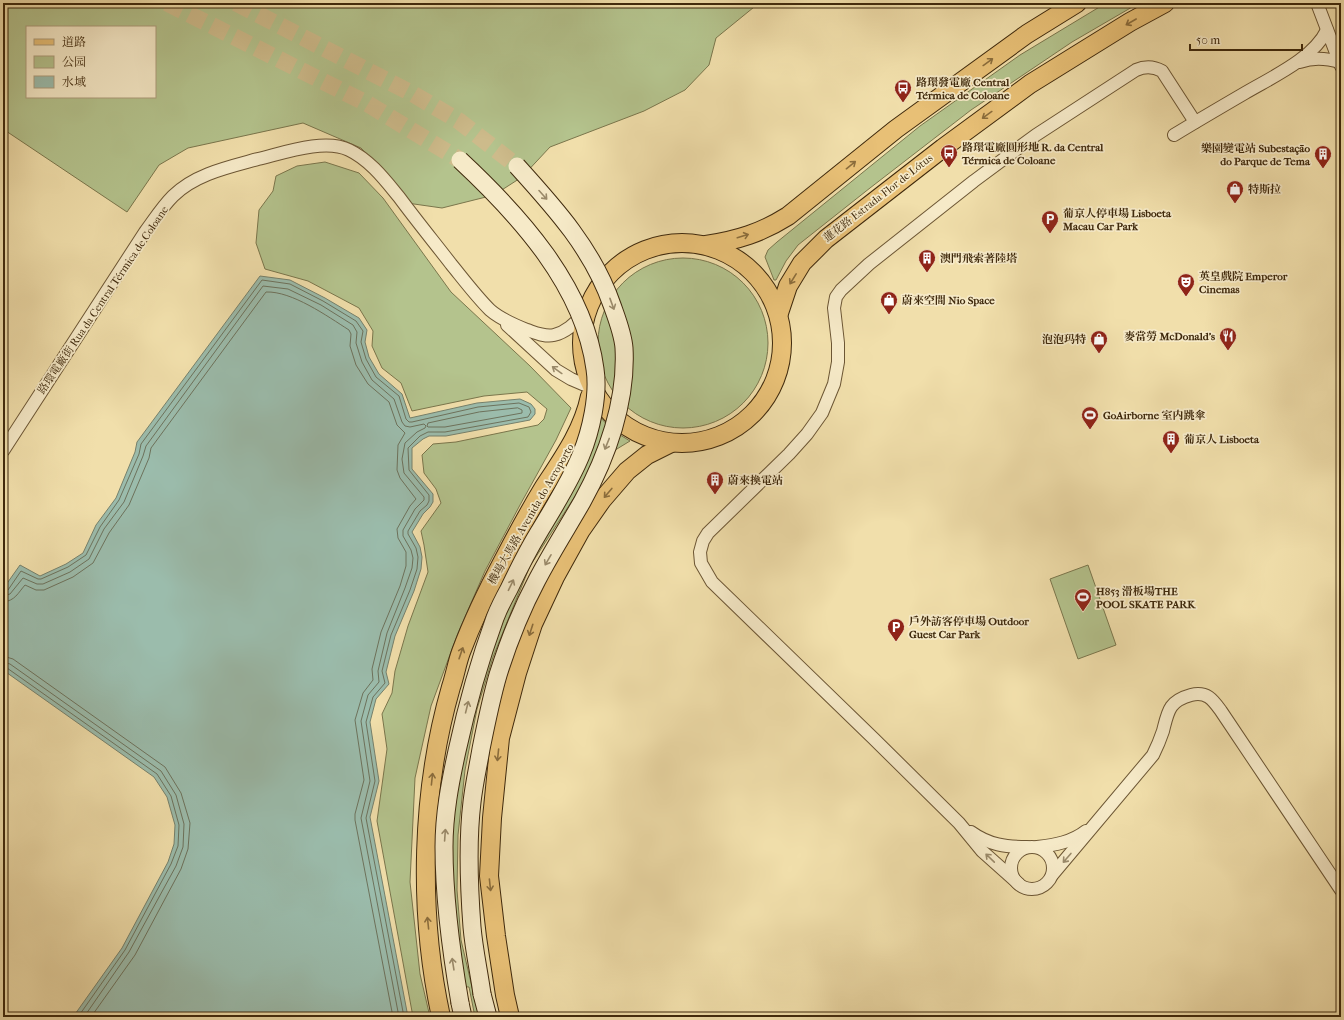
<svg xmlns="http://www.w3.org/2000/svg" width="1344" height="1020" font-family="'IM FELL French Canon','Noto Serif SC',serif">
<style>
.green{fill:#b4c38d;stroke:#7a764c;fill-rule:evenodd}
.water{fill:#9bbcac;stroke:#76816c}
.lines{fill:none;stroke-linecap:round;stroke-linejoin:round}
.shore{stroke:#6d725c;stroke-width:1}
.secondary-tunnel{stroke:#cdbb8b;stroke-width:17;stroke-dasharray:17 8;stroke-linecap:butt}
.street-casing{stroke:#6c5634;stroke-width:14}
.secondary-casing{stroke:#3f290c;stroke-width:19}
.primary-casing{stroke:#3f290c;stroke-width:20}
.street{stroke:#f6eac8;stroke-width:12}
.secondary{stroke:#f6eac8;stroke-width:17}
.primary{stroke:#e8c076;stroke-width:18}
.secondary-bridge-casing{stroke:#3f290c;stroke-width:19;stroke-linecap:butt}
.secondary-bridge{stroke:#f6eac8;stroke-width:17}
.oneway{stroke:#8b6d3c}
.oneway2{stroke:#9a8a6a}
.labels{text-anchor:middle;dominant-baseline:central;stroke-width:3.5;stroke-linejoin:round;paint-order:stroke}
.poi-label{font-size:11px;font-weight:bold;fill:#3f290c;stroke:#f6eac8;text-anchor:start}
.street-label{font-size:11px;fill:#3f290c;stroke:#f6eac8}
</style>
<rect width="100%" height="100%" fill="#f1dfab"/>
<filter id="stains"><feTurbulence type="fractalNoise" baseFrequency=".005" numOctaves="4"/><feColorMatrix values="0 0 0 0 .2 0 0 0 0 .09 0 0 0 0 .02 0 0 0 .5 -.17"/></filter>
<radialGradient id="worn" r=".72"><stop offset=".6" stop-color="#630" stop-opacity="0"/><stop offset="1" stop-color="#630" stop-opacity=".3"/></radialGradient>
<g class="green">
<path d="M3,3H277L297,4L313,3H759L716,38L709,65L685,90L644,111L550,147L522,177L494,195L442,208L407,203L394,182L361,148L303,123L188,148L159,165L127,212L3,129ZM27,27H155V97H27Z"/>
<path d="M1106,3H1139L1072,42L971,110L870,188L798,245L786,261L776,280H774L765,257L768,250L777,242L920,126L1020,55Z"/>
<path d="M325,162L359,173L383,198L451,292L530,366L571,408L556,440L520,505L485,571L458,633L431,706L415,778L410,882L420,974L430,1017H413L377,821L387,749L382,714L392,693L395,671L408,626L428,572L424,545L421,531L441,503L436,489L424,473L422,455L433,444L456,442L538,425L544,419L547,409L527,392L484,396L412,411L401,383L382,368L372,346L373,331L359,308L308,281L265,269L256,243L259,210L273,191L276,176L297,166Z"/>
<circle cx="683" cy="343" r="85"/>
<path d="M599,416L612,430L630,441L607,455L590,473L530,566L516,600L493,657L477,709L465,770L458,835L457,890L461,940L479,1017H475L469,987L451,986L445,945L462,700Z"/>
<path d="M1088,565L1116,645L1078,659L1050,579Z"/>
</g>
<path class="water" d="M260,276L290,280L325,298L359,318L367,330L365,342L369,357L379,374L402,394L410,418L477,403L520,399L531,404L535,409V414L530,420L446,436H429L423,439L412,448V469L433,494V502L430,507L423,514L412,532L420,547L422,557L421,569L414,591L395,636L386,672L389,684L376,699L370,722L379,781L370,817L408,1017H73L122,948L168,862L174,844L175,825L167,797L154,777L3,670V589L20,565L40,576L66,564L83,553L96,525L116,498L135,452L137,442Z"/>
<g class="lines">
<g class="shore">
<path d="M518,408L522,410V413L445,427H428L427,426L428,423L479,412Z"/>
<path d="M3,591L8,590L21,571L38,579H41L68,567L86,555L100,527L119,500L139,454L141,444L262,280L290,284L323,301L356,321L363,331L361,342L366,359L376,377L399,396L406,419L409,422H412L478,407L519,403L529,407L531,412L528,417L445,432H428L420,436L408,448L409,470L429,495V501L427,505L420,511L408,531V534L416,548L418,557L417,569L410,590L391,635L382,671L385,683L373,697L366,722L375,781L366,818L404,1017"/>
<path d="M3,596L10,594L23,578L37,584H43L70,572L89,559L104,529L124,502L143,456L146,446L263,286L288,289L321,305L353,325L357,332L356,343L362,362L372,380L394,399L402,422L405,426L410,427L424,424L426,426L425,428L417,432L405,443L402,459L404,473L424,497V500L415,509L403,530V536L411,550L413,558L412,568L405,588L387,633L378,671L379,682L368,695L361,721L370,781L361,818L399,1017"/>
<path d="M3,602C15,601 18,593 25,585L36,590H44L73,577L93,563L109,533L129,505L149,458L151,448L266,292C292,291 327,316 349,330L351,334L350,346L356,365L368,384L389,402L397,425L405,433L398,445L397,470L400,478L416,499L410,506L397,529L398,538L406,552V566L400,586L381,632L372,669L373,680L363,693L355,720L364,780L355,814V820L393,1017"/>
<path d="M3,656L13,659L165,767L181,793L190,823L188,849L181,869L135,955L91,1017"/>
<path d="M3,662L10,664L161,771L176,795L184,824L183,847L176,866L129,952L84,1017"/>
<path d="M3,667L7,668L157,774L171,796L179,825L178,846L171,864L125,950L78,1017"/>
</g>
<g class="secondary-tunnel">
<path d="M167,3L368,104L460,160"/>
<path d="M236,3L413,94L459,121L517,166"/>
</g>
<g class="street-casing">
<g id="street">
<path d="M1317,3L1341,66"/>
<path d="M1300,62C1313,57 1326,58 1340,62"/>
<path d="M1174,135C1197,121 1221,107 1245,93C1272,77 1313,59 1327,30"/>
<path d="M507,325L556,370L571,379L592,388"/>
<path d="M3,451L145,232C154,220 162,207 173,196C195,174 229,167 258,159C283,153 325,138 349,150C370,160 385,180 399,197C416,220 434,242 451,264C464,280 476,296 490,310C499,318 517,326 527,330C536,333 545,337 554,335C567,332 576,322 585,313"/>
<path d="M971,832C989,845 1006,847 1027,847"/>
<circle cx="1032" cy="868" r="21"/>
<path d="M1037,847C1055,845 1072,842 1086,831"/>
<path d="M1053,874L1153,755C1157,747 1160,740 1163,731C1168,711 1169,701 1191,695C1207,691 1213,700 1221,711L1341,890"/>
<path d="M1019,884L982,851L959,823L873,738L712,582L701,563L700,552L703,541L708,533L789,454L807,434L822,413L834,384L838,362V343L834,308L836,297L841,290L869,264L974,181L1036,135L1136,70C1145,66 1153,66 1162,71L1195,122"/>
</g>
</g>
<g class="secondary-casing">
<g id="secondary">
<path d="M482,994L488,1017"/>
<path d="M460,1003L463,1017"/>
</g>
</g>
<g class="primary-casing">
<g id="primary">
<circle cx="682" cy="343" r="100"/>
<path d="M706,245C738,240 761,233 788,216L896,129L1027,34L1077,3"/>
<path d="M779,313L788,286L802,263L826,239L943,148L1030,84L1130,22L1165,3"/>
<path d="M441,1017C418,911 421,791 451,687C455,675 457,663 461,652C473,620 488,589 504,559C517,534 530,510 544,487C563,458 583,430 590,396"/>
<path d="M510,1017L505,995L496,936L489,876L492,818L500,738L517,673L533,624L555,577L581,530L602,500L627,471L647,455L671,443"/>
</g>
</g>
<use href="#street" class="street"/>
<use href="#secondary" class="secondary"/>
<use href="#primary" class="primary"/>
<g class="secondary-bridge-casing">
<g id="secondary-bridge">
<path d="M482,994C479,972 474,950 472,927C469,887 467,843 472,802C474,784 478,767 481,749C486,724 491,699 498,675C508,643 521,610 537,580C551,553 567,528 582,502C607,457 627,401 624,348C623,334 617,319 612,305C593,250 556,209 517,166"/>
<path d="M460,1003C451,951 444,899 444,847C444,814 450,783 457,751C467,705 479,662 495,618C499,608 504,598 509,589C518,570 528,550 539,532C554,507 570,482 581,455C591,431 599,395 595,369C584,286 519,215 460,160"/>
</g>
</g>
<use href="#secondary-bridge" class="secondary-bridge"/>
</g>
<defs><path id="oneway-shaft" d="M-6 0H5M1.5-3L5.5 0L1.5 3" fill="none" stroke-width="1.6" stroke-linecap="round" stroke-linejoin="round"/></defs>
<g class="oneway">
<use href="#oneway-shaft" transform="translate(1131 22) rotate(150)"/>
<use href="#oneway-shaft" transform="translate(988 62) rotate(-36)"/>
<use href="#oneway-shaft" transform="translate(987 115) rotate(144)"/>
<use href="#oneway-shaft" transform="translate(851 165) rotate(-39)"/>
<use href="#oneway-shaft" transform="translate(743 236) rotate(-17)"/>
<use href="#oneway-shaft" transform="translate(793 279) rotate(122)"/>
<use href="#oneway-shaft" transform="translate(608 493) rotate(130)"/>
<use href="#oneway-shaft" transform="translate(531 630) rotate(108)"/>
<use href="#oneway-shaft" transform="translate(461 653) rotate(-71)"/>
<use href="#oneway-shaft" transform="translate(498 755) rotate(96)"/>
<use href="#oneway-shaft" transform="translate(432 779) rotate(-84)"/>
<use href="#oneway-shaft" transform="translate(490 885) rotate(84)"/>
<use href="#oneway-shaft" transform="translate(428 923) rotate(-96)"/>
</g>
<g class="oneway2">
<use href="#oneway-shaft" transform="translate(543 195) rotate(48)"/>
<use href="#oneway-shaft" transform="translate(612 304) rotate(70)"/>
<use href="#oneway-shaft" transform="translate(557 370) rotate(-144)"/>
<use href="#oneway-shaft" transform="translate(607 444) rotate(112)"/>
<use href="#oneway-shaft" transform="translate(548 560) rotate(120)"/>
<use href="#oneway-shaft" transform="translate(511 585) rotate(-64)"/>
<use href="#oneway-shaft" transform="translate(467 707) rotate(-76)"/>
<use href="#oneway-shaft" transform="translate(445 835) rotate(-86)"/>
<use href="#oneway-shaft" transform="translate(990 858) rotate(-136)"/>
<use href="#oneway-shaft" transform="translate(1067 858) rotate(131)"/>
<use href="#oneway-shaft" transform="translate(453 964) rotate(-99)"/>
</g>
<defs>
<g id="bus-pin" transform="scale(0.9)"><path d="M0 17L-7.5 6A9.5 9.5 0 1 1 7.5 6Z" fill="#8f2418" stroke="#f6eac8"/><path d="M-5-6H5V4H4V6H2V4H-2V6H-4V4H-5ZM-3.5-4V0h7V-4ZM-3.5 1.2v1.5H-2V1.2ZM2 1.2v1.5H3.5V1.2Z" fill="#fff"/></g>
<g id="building-pin" transform="scale(0.9)"><path d="M0 17L-7.5 6A9.5 9.5 0 1 1 7.5 6Z" fill="#8f2418" stroke="#f6eac8"/><path d="M-4-6H4V6H1V3H-1V6H-4ZM-2.5-4.3h1.7v1.8h-1.7ZM.8-4.3h1.7v1.8H.8ZM-2.5-1h1.7V.8h-1.7ZM.8-1h1.7V.8H.8Z" fill="#fff"/></g>
<g id="shop-pin" transform="scale(0.9)"><path d="M0 17L-7.5 6A9.5 9.5 0 1 1 7.5 6Z" fill="#8f2418" stroke="#f6eac8"/><path d="M-5-2.5h2.3a2.7 3.5 0 0 1 5.4 0H5L5.5 6h-11ZM-1.5-2.5h3a1.5 2.3 0 0 0-3 0Z" fill="#fff"/></g>
<g id="parking-pin" transform="scale(0.9)"><path d="M0 17L-7.5 6A9.5 9.5 0 1 1 7.5 6Z" fill="#8f2418" stroke="#f6eac8"/><path d="M-3.5-5.5H1a3.5 3.5 0 0 1 0 7H-1V5.5H-3.5ZM-1-3.4V-.6H.8a1.4 1.4 0 0 0 0-2.8Z" fill="#fff"/></g>
<g id="theatre-pin" transform="scale(0.9)"><path d="M0 17L-7.5 6A9.5 9.5 0 1 1 7.5 6Z" fill="#8f2418" stroke="#f6eac8"/><path d="M-5-5.5Q0-4 5-5.5V0Q5 5 0 6Q-5 5-5 0ZM-3.3-2.5H-1v1.5H-3.3ZM1-2.5H3.3v1.5H1ZM-2.8 1Q0 5.5 2.8 1Z" fill="#fff"/></g>
<g id="restaurant-pin" transform="scale(0.9)"><path d="M0 17L-7.5 6A9.5 9.5 0 1 1 7.5 6Z" fill="#8f2418" stroke="#f6eac8"/><path d="M-5-6h1v4h1v-4h1v4h1v-4h1v5L-1.5 .5V6h-2V.5L-5-1ZM5-6V6H3V1.5H1.5Q1.5-4 5-6Z" fill="#fff"/></g>
<g id="stadium-pin" transform="scale(0.9)"><path d="M0 17L-7.5 6A9.5 9.5 0 1 1 7.5 6Z" fill="#8f2418" stroke="#f6eac8"/><path d="M0-5a6.5 5 0 1 0 0 10a6.5 5 0 1 0 0-10ZM-3.5-1.8h7v3.6h-7Z" fill="#fff"/></g>
</defs>
<g fill-rule="evenodd">
<use href="#bus-pin" x="903" y="88"/>
<use href="#bus-pin" x="949" y="153"/>
<use href="#building-pin" x="1323" y="154"/>
<use href="#shop-pin" x="1235" y="189"/>
<use href="#parking-pin" x="1050" y="219"/>
<use href="#building-pin" x="927" y="258"/>
<use href="#theatre-pin" x="1186" y="282"/>
<use href="#shop-pin" x="889" y="300"/>
<use href="#restaurant-pin" x="1228" y="336"/>
<use href="#shop-pin" x="1099" y="339"/>
<use href="#stadium-pin" x="1090" y="415"/>
<use href="#building-pin" x="1171" y="439"/>
<use href="#building-pin" x="715" y="480"/>
<use href="#stadium-pin" x="1083" y="597"/>
<use href="#parking-pin" x="896" y="627"/>
</g>
<g class="labels">
<g class="poi-label">
<text x="916" y="82">路環發電廠 Central<tspan x="916" dy="13">Térmica de Coloane</tspan></text>
<text x="962" y="147">路環電廠圓形地 R. da Central<tspan x="962" dy="13">Térmica de Coloane</tspan></text>
<text x="1310" y="148" text-anchor="end">樂園變電站 Subestação<tspan x="1310" dy="13">do Parque de Tema</tspan></text>
<text x="1248" y="189">特斯拉</text>
<text x="1063" y="213">葡京人停車場 Lisboeta<tspan x="1063" dy="13">Macau Car Park</tspan></text>
<text x="940" y="258">澳門飛索著陸塔</text>
<text x="1199" y="276">英皇戲院 Emperor<tspan x="1199" dy="13">Cinemas</tspan></text>
<text x="902" y="300">蔚來空間 Nio Space</text>
<text x="1215" y="336" text-anchor="end">麥當勞 McDonald's</text>
<text x="1086" y="339" text-anchor="end">泡泡玛特</text>
<text x="1103" y="415">GoAirborne 室内跳傘</text>
<text x="1184" y="439">葡京人 Lisboeta</text>
<text x="728" y="480">蔚來換電站</text>
<text x="1096" y="591">H853 滑板場THE<tspan x="1096" dy="13">POOL SKATE PARK</tspan></text>
<text x="909" y="621">戶外訪客停車場 Outdoor<tspan x="909" dy="13">Guest Car Park</tspan></text>
</g>
<g class="street-label">
<text transform="translate(878 198) rotate(-38)">蓮花路 Estrada Flor de Lótus</text>
<text transform="translate(103 300) rotate(-56)">路環電廠街 Rua da Central Térmica de Coloane</text>
<text transform="translate(531 514) rotate(-60)">機場大馬路 Avenida do Aeroporto</text>
</g>
</g>
<rect width="1344" height="1020" fill="none" stroke="#f1dfab" stroke-width="16"/>
<rect x="4" y="4" width="1336" height="1012" fill="none" stroke="#3f290c" stroke-width="2"/>
<rect x="8" y="8" width="1328" height="1004" fill="none" stroke="#3f290c"/>
<rect x="26" y="26" width="130" height="72" fill="#f6eac8" stroke="#ad9d7d"/>
<rect x="34" y="39" width="20" height="6" fill="#e8c076" stroke="#ad9d7d"/>
<text x="62" y="46" font-size="12" fill="#3f290c">道路</text>
<rect x="34" y="56" width="20" height="12" fill="#b4c38d" stroke="#ad9d7d"/>
<text x="62" y="66" font-size="12" fill="#3f290c">公园</text>
<rect x="34" y="76" width="20" height="12" fill="#9bbcac" stroke="#ad9d7d"/>
<text x="62" y="86" font-size="12" fill="#3f290c">水域</text>
<path d="M1190 44v6h112v-6" fill="none" stroke="#3f290c" stroke-width="2"/>
<text x="1196" y="44" font-size="12" fill="#3f290c" stroke="#f6eac8" stroke-width="3" paint-order="stroke">50 m</text>
<rect width="100%" height="100%" filter="url(#stains)"/>
<rect width="100%" height="100%" fill="url(#worn)"/>
</svg>
